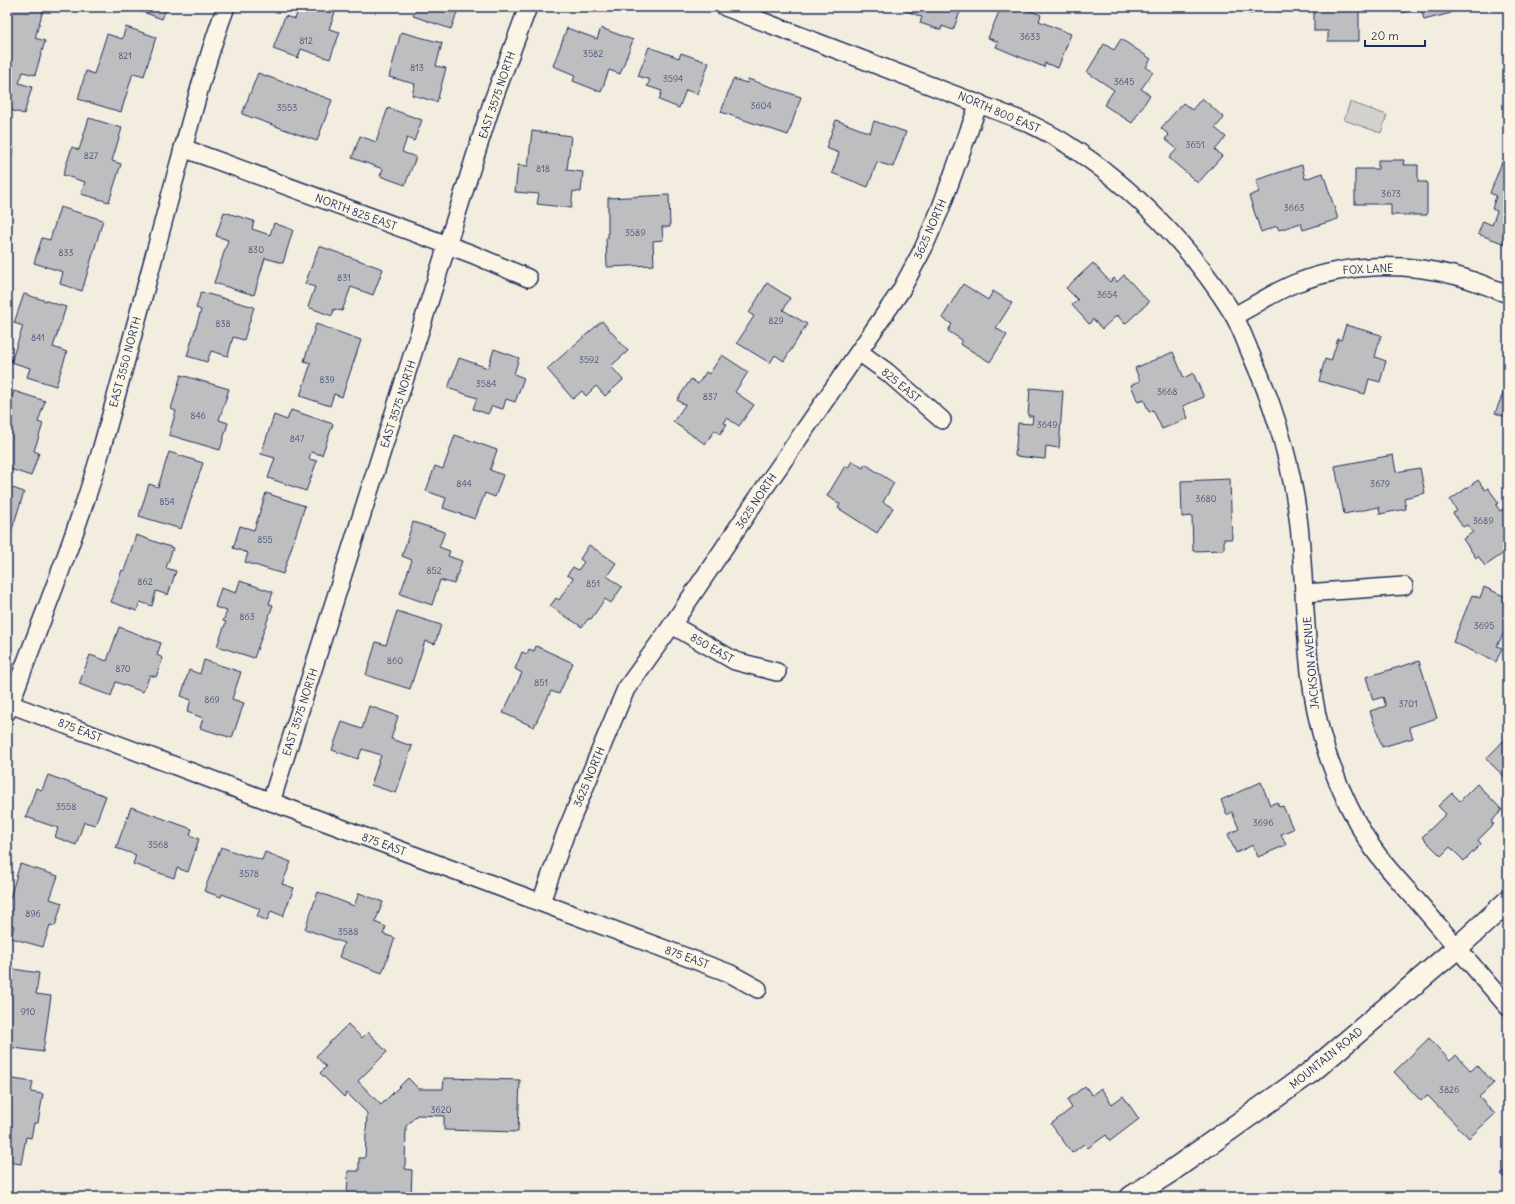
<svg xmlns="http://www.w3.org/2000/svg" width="1515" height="1204" font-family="Delius,sans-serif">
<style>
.green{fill:#d3d1cc;stroke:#778095}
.building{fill:#bebec0;stroke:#1b2f5e}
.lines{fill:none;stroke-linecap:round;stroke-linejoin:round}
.minor-casing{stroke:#1b2f5e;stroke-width:20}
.tertiary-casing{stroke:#1b2f5e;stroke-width:24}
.minor{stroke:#fcf5e5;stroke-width:17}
.tertiary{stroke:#fcf5e5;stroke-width:21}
.labels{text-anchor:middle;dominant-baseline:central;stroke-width:3.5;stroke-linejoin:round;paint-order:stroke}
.number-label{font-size:9px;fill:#445376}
.street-label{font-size:11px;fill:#1b2f5e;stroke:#fcf5e5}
</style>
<rect width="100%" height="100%" fill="#f3ede0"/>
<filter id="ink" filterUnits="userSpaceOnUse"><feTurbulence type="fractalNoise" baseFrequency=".025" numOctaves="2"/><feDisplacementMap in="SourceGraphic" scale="8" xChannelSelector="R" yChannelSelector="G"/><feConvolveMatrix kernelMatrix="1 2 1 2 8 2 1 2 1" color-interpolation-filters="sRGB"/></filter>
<g filter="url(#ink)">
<path class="green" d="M1350,102L1387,115L1381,133L1344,120Z"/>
<g class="building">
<path d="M7,7H44L35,38L45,41L35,75L23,72L19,83L32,87L24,114L7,109Z"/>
<path d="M141,7H167L162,19L140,11Z"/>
<path d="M299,7H337L329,29L340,32L330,59L301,49L298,58L273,49L285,16L295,19Z"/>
<path d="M417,7H459L451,29L413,16Z"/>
<path d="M906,7H962L953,30L942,26L941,30L920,23L922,17L904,10Z"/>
<path d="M1001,7L1011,10L1012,7H1021L1041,15L1039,21L1071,34L1058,68L1045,63L1044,67L996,47L998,42L988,38Z"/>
<path d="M1234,7H1254L1252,14L1234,9Z"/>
<path d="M1263,7H1283L1281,12Z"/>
<path d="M1314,7H1359V41H1328V31H1314Z"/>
<path d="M1400,7H1449L1451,13L1424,20L1421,8L1401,13Z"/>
<path d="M126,27L156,37L144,76L133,73L121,112L78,99L86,71L94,74L107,34L122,39Z"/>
<path d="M567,28L597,39L601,28L633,40L620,74L609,70L601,92L573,81L575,75L553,66Z"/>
<path d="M401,32L442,43L436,66L446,68L437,102L412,95L415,84L389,77Z"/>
<path d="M1121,39L1151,59L1146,67L1153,72L1141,89L1150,95L1132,123L1104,105L1114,90L1087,72L1104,44L1114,50Z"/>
<path d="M649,47L679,58L681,53L709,63L697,94L686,90L679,108L659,100L662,91L647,86L650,80L638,76Z"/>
<path d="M1504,67H1508V101Z"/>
<path d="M258,73L332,100L317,141L242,114Z"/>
<path d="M733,79L747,83L748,79L801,97L788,135L721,112Z"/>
<path d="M1202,98L1224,118L1215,128L1226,137L1215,150L1222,156L1198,183L1169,158L1177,149L1165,139L1169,135L1161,128L1183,103L1192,110Z"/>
<path d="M388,108L422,120L414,141L407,138L402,152L416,157L405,185L380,176L383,169L352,158L360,136L376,142Z"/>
<path d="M89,118L122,128L112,161L121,164L109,202L81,194L85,182L63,175L72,147L79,150Z"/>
<path d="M836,120L870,133L874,121L906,132L893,167L877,162L868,187L832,173L839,153L826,148Z"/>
<path d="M532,131L571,136L567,170L583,172L581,192L573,191L571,208L537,204L539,194L515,192L518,165L528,166Z"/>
<path d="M7,145L14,148L7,170Z"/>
<path d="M1378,160H1404L1403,165H1418V182H1427V215H1391V204H1355V169H1378Z"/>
<path d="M1502,162L1508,164V245L1478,234L1483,221L1492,225L1497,211L1492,209L1496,196L1490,193Z"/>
<path d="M1302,165L1305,179L1323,173L1338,219L1303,230L1301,223L1279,230L1277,226L1261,232L1249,196L1259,192L1256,180Z"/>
<path d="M669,195L670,227H662L663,240L653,241L654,265L607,267L606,238H608V198Z"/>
<path d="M60,207L103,220L82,291L60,284L63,272L34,263L42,238L50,240Z"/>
<path d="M224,212L254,221L252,229L270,235L274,223L293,230L283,263L265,258L254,295L214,283L228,240L216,236Z"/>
<path d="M319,246L383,269L373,295L351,287L342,311L334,309L332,316L308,307L315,287L305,284Z"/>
<path d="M1093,263L1110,282L1114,278L1117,282L1124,275L1149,302L1125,324L1117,315L1102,329L1093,319L1089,324L1072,305L1078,300L1066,288Z"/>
<path d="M767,283L790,298L783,310L807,324L784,361L775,355L770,363L737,343L754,316L749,313Z"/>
<path d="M963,284L988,300L993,291L1012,303L996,328L1007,335L990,362L960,344L962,340L948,331L952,324L942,318Z"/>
<path d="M201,292L254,307L244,340L233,337L228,356L211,351L207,362L187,356L201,310L196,308Z"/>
<path d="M24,294L66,307L53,347L67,352L56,386L27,377L30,368L11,362L23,326L14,323Z"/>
<path d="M602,321L628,351L611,366L623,380L605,396L596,386L586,396L582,391L573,399L547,369Z"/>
<path d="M316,324L361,340L342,397L334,394L330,406L300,396L311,363L304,361Z"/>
<path d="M1346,325L1381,335L1375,357L1386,361L1380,382L1369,379L1365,394L1319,381L1325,359L1331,361L1338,339L1341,340Z"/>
<path d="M494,349L519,358L514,374L524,378L515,402L506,399L503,409L492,406L488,414L473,409L477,398L448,388L459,358L488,368Z"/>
<path d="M1173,352L1184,378L1193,373L1204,397L1183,406L1188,418L1162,429L1153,410L1149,412L1144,400L1138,402L1131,385L1140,381L1135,368Z"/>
<path d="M722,355L748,372L735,392L754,405L739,426L727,418L724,423L727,424L720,434L715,430L705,444L673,422L685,405L677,400L691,379L698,384L706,372L709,374Z"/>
<path d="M181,375L229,389L219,420L228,423L220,450L169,435L176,411L171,409Z"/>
<path d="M1508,381V418L1495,413Z"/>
<path d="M1030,388L1063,391L1059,448L1046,446L1045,459L1015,456L1018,423L1032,424L1033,416H1028Z"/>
<path d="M14,391L45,401L38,422L43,424L34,451L39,453L31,476L7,468V411Z"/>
<path d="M291,410L333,424L322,455L311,452L309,459L317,461L306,491L268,478L275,458L261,454L274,415L287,420Z"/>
<path d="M455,435L497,450L490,470L503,475L495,497L485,493L475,519L443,508L446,498L426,491L435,466L443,469Z"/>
<path d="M169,452L203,463L181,529L139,516L149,484L158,487Z"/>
<path d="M1393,455L1396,472L1420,468L1425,493L1404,498L1406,509L1380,514L1379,507L1344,514L1335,466Z"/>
<path d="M852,461L863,468L865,464L894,483L883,502L893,508L877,533L838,508L840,504L827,496L845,466L848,468Z"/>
<path d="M1230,479L1232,539H1224V550L1193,551L1192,516L1182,517L1181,481Z"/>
<path d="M1478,480L1485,490L1488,488L1499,503L1496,505L1500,511L1503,509L1508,516V550L1485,566L1478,556L1476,558L1463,539L1473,532L1467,525L1463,527L1453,513L1457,511L1450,500Z"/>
<path d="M7,486L24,492L7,545Z"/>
<path d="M266,493L305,506L283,574L245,562L248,553L233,548L240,526L254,530Z"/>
<path d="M413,522L445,532L439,547L450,551L448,556L462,561L454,584L440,580L432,605L400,594L412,560L402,556Z"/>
<path d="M136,535L173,548L166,568L176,571L168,595L156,591L152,606L140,602L137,611L111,602L122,570L124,571Z"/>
<path d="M589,545L616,563L607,576L622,587L611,603L605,599L591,619H588L582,627L550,606L556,598L559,600L573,578L567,575L573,567L578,570L584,562L580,559Z"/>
<path d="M240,581L273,592L269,604L273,605L254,658L217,646L226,622L223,621L227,611L215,607L221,588L236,593Z"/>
<path d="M1484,587L1508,598V635L1507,636L1503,634L1497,646L1502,648L1496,662L1453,642L1472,595L1480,598Z"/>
<path d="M397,611L441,625L435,644L425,641L410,689L366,675L376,642L386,645Z"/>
<path d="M119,627L161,643L157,655L163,658L156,677L150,675L143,692L116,682L111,696L79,684L90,655L107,661Z"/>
<path d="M536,646L573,663L559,694L551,691L534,727L503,713L522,673L515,669L522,652L527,654L529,649L534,651Z"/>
<path d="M204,660L241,672L232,699L244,703L232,738L200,728L203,718L187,712L191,700L181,696L189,670L200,674Z"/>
<path d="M1419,661L1437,718L1409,727L1413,738L1382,747L1370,711L1386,706L1383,697L1373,700L1366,677Z"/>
<path d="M369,706L398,716L391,739L412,746L396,793L371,785L381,755L362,749L358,759L332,750L342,722L362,729Z"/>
<path d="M1508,736V780L1486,759Z"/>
<path d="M48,775L106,796L95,825L84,822L76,845L55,837L58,828L26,817L36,788L42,790Z"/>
<path d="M1261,782L1270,805L1277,802L1279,807L1283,806L1293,829L1281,834L1286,845L1258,857L1253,845L1236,853L1228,834L1239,829L1232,812L1227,815L1221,800Z"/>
<path d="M1477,784L1502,810L1491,822L1494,824L1478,840L1481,844L1464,861L1450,847L1441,856L1422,837L1446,814L1438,806L1452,793L1460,801Z"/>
<path d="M131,807L192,829L190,835L199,839L188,872L177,868L174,878L133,864L136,855L116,848Z"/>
<path d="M221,847L246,856L247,855L262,860L265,852L291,862L282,884L294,888L283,916L271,911L267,921L257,916L260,909L222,894L221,897L204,891Z"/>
<path d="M20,864L58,876L50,899L62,903L55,926L50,925L43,947L11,938L14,926L7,924V897L10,898Z"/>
<path d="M318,892L354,906L359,893L383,902L375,922L386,927L383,934L395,938L382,973L339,957L344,943L305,929Z"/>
<path d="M7,968L39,973L36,994L51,996L43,1052L7,1047Z"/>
<path d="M348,1024L362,1038L368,1032L387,1052L358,1081L381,1105L408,1078L419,1089H443L444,1078L520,1080L518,1132L444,1130V1116L417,1115L406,1126L405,1169L412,1170L411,1197H347L348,1171H359V1158H365L367,1113L347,1093L344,1097L320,1073L326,1067L316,1056Z"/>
<path d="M1429,1038L1450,1061L1456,1055L1471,1071L1477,1065L1494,1083L1479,1097L1495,1114L1469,1138L1427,1095L1421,1101L1394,1072Z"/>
<path d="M7,1078L33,1082L31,1092L43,1094L38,1123H34L31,1138L26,1137L21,1164L7,1162Z"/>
<path d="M1085,1086L1092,1095L1101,1088L1112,1104L1123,1096L1139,1119L1110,1141L1106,1135L1088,1148L1084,1144L1072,1153L1051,1124L1072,1108L1067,1100Z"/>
<path d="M1508,1167V1180L1501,1175Z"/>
</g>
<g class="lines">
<g class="minor-casing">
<g id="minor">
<path d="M725,7L1026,122C1040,129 1055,136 1068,145C1132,186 1193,249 1233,314C1240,326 1245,340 1250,352C1275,407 1292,465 1299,525C1307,600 1303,678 1326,750C1337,784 1358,830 1380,858C1392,874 1406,888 1418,902C1448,937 1478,972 1508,1007"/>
<path d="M183,148L472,254L528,278"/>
<path d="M1234,316C1254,306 1275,291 1296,283C1347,263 1404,262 1457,276C1474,280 1491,288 1508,294"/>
<path d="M859,352L887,372L942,420"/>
<path d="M1305,593L1404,586"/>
<path d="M672,625L735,661L777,672"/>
<path d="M7,703L729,973L758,989"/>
<path d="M7,712C39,626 74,542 100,454C127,359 152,263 178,167C193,114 206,59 226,7"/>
<path d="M271,802L492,103L528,7"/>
<path d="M541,902L566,832L626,689L672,625L761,493L900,292L923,249L940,210L979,103"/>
</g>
</g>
<g class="tertiary-casing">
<path id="tertiary" d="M1131,1197L1170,1172L1311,1072L1457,948L1508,901"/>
</g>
<use href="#minor" class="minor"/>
<use href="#tertiary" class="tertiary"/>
</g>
</g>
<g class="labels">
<g class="number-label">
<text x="1030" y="36">3633</text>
<text x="306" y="40">812</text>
<text x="593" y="53">3582</text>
<text x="125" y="55">821</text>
<text x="417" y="67">813</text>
<text x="673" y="78">3594</text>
<text x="1124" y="81">3645</text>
<text x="761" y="105">3604</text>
<text x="287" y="107">3553</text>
<text x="1195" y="144">3651</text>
<text x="91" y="155">827</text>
<text x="543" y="168">818</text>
<text x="1391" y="193">3673</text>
<text x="1294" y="207">3663</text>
<text x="635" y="232">3589</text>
<text x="256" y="249">830</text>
<text x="66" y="252">833</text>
<text x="344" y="277">831</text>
<text x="1107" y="294">3654</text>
<text x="776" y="320">829</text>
<text x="223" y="323">838</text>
<text x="38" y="337">841</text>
<text x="589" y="359">3592</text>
<text x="327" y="379">839</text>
<text x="486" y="383">3584</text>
<text x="1167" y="391">3668</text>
<text x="710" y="396">837</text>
<text x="198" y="415">846</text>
<text x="1047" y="424">3649</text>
<text x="297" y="438">847</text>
<text x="464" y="483">844</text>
<text x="1380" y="483">3679</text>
<text x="1206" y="498">3680</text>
<text x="167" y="501">854</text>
<text x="1483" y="520">3689</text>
<text x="265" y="539">855</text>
<text x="434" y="570">852</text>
<text x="145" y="581">862</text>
<text x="593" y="583">851</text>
<text x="247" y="616">863</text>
<text x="1484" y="625">3695</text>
<text x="395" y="660">860</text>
<text x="123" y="668">870</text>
<text x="541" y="682">851</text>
<text x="212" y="699">869</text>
<text x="1408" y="703">3701</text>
<text x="66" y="806">3558</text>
<text x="1263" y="822">3696</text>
<text x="158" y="844">3568</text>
<text x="249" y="873">3578</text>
<text x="33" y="913">896</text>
<text x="348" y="931">3588</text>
<text x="28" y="1011">910</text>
<text x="1449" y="1089">3826</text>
<text x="441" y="1109">3620</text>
</g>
<g class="street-label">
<text transform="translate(497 95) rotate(-71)">EAST 3575 NORTH</text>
<text transform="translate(999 112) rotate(23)">NORTH 800 EAST</text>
<text transform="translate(356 212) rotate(20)">NORTH 825 EAST</text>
<text transform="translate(930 229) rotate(-66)">3625 NORTH</text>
<text transform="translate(1368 269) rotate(-3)">FOX LANE</text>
<text transform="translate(125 362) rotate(-75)">EAST 3550 NORTH</text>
<text transform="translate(901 385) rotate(40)">825 EAST</text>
<text transform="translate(398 404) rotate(-72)">EAST 3575 NORTH</text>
<text transform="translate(756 501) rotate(-56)">3625 NORTH</text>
<text transform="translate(712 648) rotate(30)">850 EAST</text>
<text transform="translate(1311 663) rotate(-95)">JACKSON AVENUE</text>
<text transform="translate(300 712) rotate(-72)">EAST 3575 NORTH</text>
<text transform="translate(80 730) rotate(21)">875 EAST</text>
<text transform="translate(589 777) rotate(-67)">3625 NORTH</text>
<text transform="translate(384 844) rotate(20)">875 EAST</text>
<text transform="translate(687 957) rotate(20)">875 EAST</text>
<text transform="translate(1326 1058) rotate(-39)">MOUNTAIN ROAD</text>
</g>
</g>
<rect width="1515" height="1204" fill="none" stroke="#fcf5e5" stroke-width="24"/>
<rect x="12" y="12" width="1491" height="1180" fill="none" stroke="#1b2f5e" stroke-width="1.5" filter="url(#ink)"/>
<path d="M1365 40v6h60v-6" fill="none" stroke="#1b2f5e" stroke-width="2"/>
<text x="1371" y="40" font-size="12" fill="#1b2f5e" stroke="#fcf5e5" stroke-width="3" paint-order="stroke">20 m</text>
</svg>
